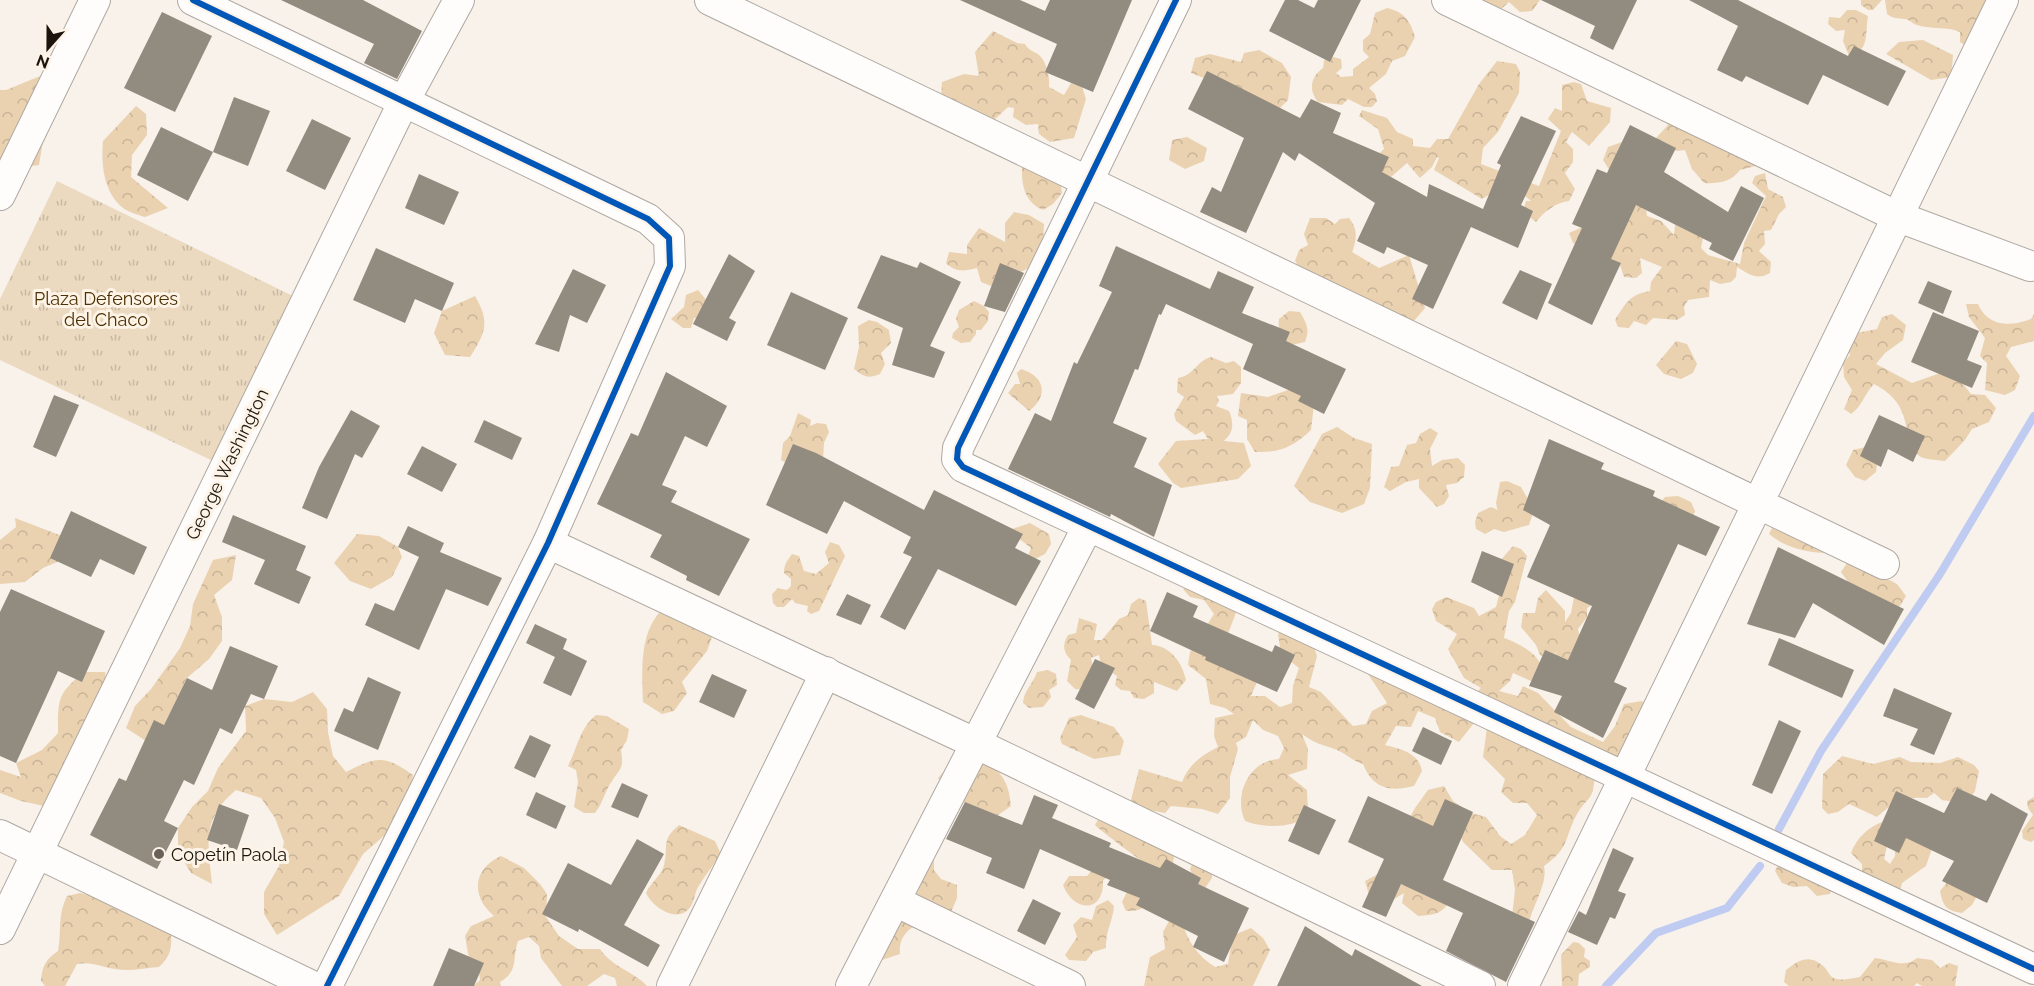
<svg xmlns="http://www.w3.org/2000/svg" width="2034" height="986" font-family="Raleway,sans-serif">
<style>
.forest{fill:url(#forest-crowns)}
.park{fill:url(#park-tufts)}
.lines{fill:none;stroke-linecap:round;stroke-linejoin:round}
.stream{stroke:#bfcbf1;stroke-width:8}
.building{fill:#928b7f}
.minor-casing{stroke:#aea8a1;stroke-width:32}
.minor{stroke:#fefdfc;stroke-width:30}
.cycleway-casing{stroke:#fdf3e6;stroke-width:10}
.cycleway{stroke:#0057b8;stroke-width:6}
.poi-dot{fill:#68625b;stroke:#fdf3e6;stroke-width:2}
.labels{text-anchor:middle;dominant-baseline:central;stroke-width:6;stroke-linejoin:round;paint-order:stroke}
.park-label{font-size:18px;fill:#4c3103;stroke:#fdf3e6}
.street-label{font-size:18px;fill:#1b150d;stroke:#fdf3e6}
.poi-label{font-size:18px;fill:#1b150d;stroke:#fdf3e6;text-anchor:start}
</style>
<defs>
<pattern id="forest-crowns" width="20" height="18" patternUnits="userSpaceOnUse" patternTransform="scale(1.5)"><rect width="20" height="18" fill="#ead2b1"/><path d="M2 6a3 3 0 1 1 6 0M12 15a3 3 0 1 1 6 0" fill="none" stroke="#c8b397"/></pattern>
<pattern id="park-tufts" width="24" height="20" patternUnits="userSpaceOnUse" patternTransform="scale(1.5)"><rect width="24" height="20" fill="#ebd9c0"/><path d="M3 7l-1-3M5 7V3M7 7l1-3M15 17l-1-3M17 17v-4M19 17l1-3" fill="none" stroke="#c9b9a4"/></pattern>
</defs>
<rect width="100%" height="100%" fill="#f8f2eb"/>
<g class="forest">
<path d="M1466,0H1540L1532,11L1520,12L1509,2L1500,10Z"/>
<path d="M1861,0H1882L1873,10H1868L1861,5Z"/>
<path d="M1885,0H1993L1967,47L1960,42V32C1947,26 1931,30 1917,25C1913,24 1910,20 1905,19C1897,18 1893,19 1887,14Z"/>
<path d="M1387,8C1404,12 1410,20 1415,37L1405,56L1392,61L1386,74L1369,88L1375,94L1377,101L1372,107H1364L1348,99L1342,105L1318,102C1308,89 1311,77 1323,68L1324,61L1329,56L1341,59L1342,68L1336,73L1341,77L1353,76V69L1369,57L1363,51V40L1370,34L1375,13Z"/>
<path d="M1847,10H1856L1868,16C1865,33 1870,52 1849,56L1843,41L1845,30L1836,31L1828,24L1829,17L1840,18Z"/>
<path d="M993,31L1017,43L1025,44C1029,52 1036,51 1041,57C1047,64 1050,77 1049,87L1064,95L1071,83L1082,87L1086,99L1074,138L1050,142L1039,134L1038,124L1026,125L1013,117L1014,108L1008,107L992,122L941,99L942,82L964,74L979,76L975,52Z"/>
<path d="M1923,40L1953,55L1951,77L1931,80L1886,54L1899,42Z"/>
<path d="M1259,50L1282,63L1291,77L1288,100L1280,108L1191,73L1195,58L1210,54L1241,62L1244,53Z"/>
<path d="M1497,61L1516,64L1520,72L1519,93L1498,132L1483,148L1481,164L1539,186L1561,131L1548,119L1555,108L1562,111V85L1574,82L1581,84L1587,101L1611,108L1610,122L1589,146L1572,132L1566,142L1573,149V162L1565,173L1575,189L1569,201C1555,203 1545,211 1536,222L1523,212L1526,201H1531L1520,192L1492,193L1482,199L1434,170L1439,158L1437,157L1432,167L1420,178L1407,163L1391,177L1364,168L1384,149L1378,129L1359,116L1362,110L1387,118L1397,132L1413,139V146L1430,148L1437,139H1448L1479,84Z"/>
<path d="M50,72L47,117L39,165L0,171V90H6Z"/>
<path d="M136,106L146,114L147,135L132,155L131,177L168,208L145,217C138,215 128,212 123,208C103,192 101,163 103,141Z"/>
<path d="M1665,120L1767,163L1740,170C1731,182 1718,184 1704,183L1692,169L1685,150L1677,151L1659,145L1656,138L1668,125Z"/>
<path d="M1187,137L1207,148L1204,161L1185,169L1169,160L1172,140Z"/>
<path d="M1622,142L1610,171L1603,160L1608,147Z"/>
<path d="M1023,157L1060,180L1062,193L1053,204L1043,210C1022,202 1020,178 1023,157Z"/>
<path d="M1765,173L1768,189L1783,197L1786,207L1779,214L1771,230L1764,231L1765,244L1759,251L1771,262L1770,273C1757,281 1749,274 1737,267L1736,277L1731,282L1720,284L1710,280L1709,297L1688,300L1684,307L1685,315L1677,320L1653,318L1646,325L1634,321L1629,328L1618,327L1615,320C1625,304 1630,294 1650,291L1651,282L1662,267L1640,258L1642,273L1636,278L1624,277L1620,265L1573,243L1569,233L1587,225H1621L1631,217L1625,212L1644,196L1647,216L1661,221L1674,235L1675,224L1703,238L1701,248L1708,255L1740,264L1744,243L1766,196L1752,183L1755,176Z"/>
<path d="M1014,212L1029,215L1044,224L1043,241L1031,267L991,286L981,282L977,268C964,271 956,273 946,263L949,252L967,254V245L979,228L1005,242V223Z"/>
<path d="M1310,218H1326L1335,224L1340,219L1349,218C1358,229 1357,239 1352,252L1379,268L1409,255L1425,308L1408,328L1300,269L1295,261L1299,250L1308,245L1304,234Z"/>
<path d="M698,290L707,301L702,319L694,318L691,328H683L671,319L684,307L686,295Z"/>
<path d="M475,296C490,322 486,332 470,357L445,355L434,333L442,311Z"/>
<path d="M974,301L984,306L989,312L988,321L981,330H976V334L970,342L961,343L952,338L953,333L959,327L956,319L959,310Z"/>
<path d="M1966,304H1978C1988,327 2010,327 2031,319L2034,314V341L2011,347L2006,356L2020,376L2015,390L2005,395L1985,390L1987,363L1980,356L1985,338L1969,317Z"/>
<path d="M1289,311L1300,312C1307,324 1310,330 1305,342L1287,346C1282,336 1277,330 1279,319Z"/>
<path d="M1892,314L1906,325L1903,340L1885,353L1876,364L1912,383L1943,372L1963,384L1971,394L1985,395L1996,408L1989,422L1972,429L1965,440L1945,461C1939,460 1927,460 1921,457C1898,442 1919,407 1874,384C1864,394 1862,407 1851,414L1844,409L1852,390L1844,377L1843,363L1850,355L1847,346L1852,334L1877,329L1882,317Z"/>
<path d="M869,320L877,322L889,330L891,343L881,353L885,364L880,374C868,379 864,377 854,369L859,347L858,326Z"/>
<path d="M1676,341L1687,344L1697,364L1693,373L1681,379L1664,374L1656,365Z"/>
<path d="M1211,357L1226,363L1234,361L1241,367V383L1233,394L1217,396L1219,401L1216,406L1229,411C1234,423 1234,432 1224,441L1244,443L1251,466L1238,479L1181,488L1173,483L1158,464L1176,441L1208,439L1203,431L1195,435L1176,421L1174,414L1184,397L1177,392L1178,378C1195,375 1196,361 1211,357Z"/>
<path d="M1021,369C1045,376 1049,396 1029,411L1008,393L1015,384H1020L1017,373Z"/>
<path d="M1291,389L1314,404L1311,430C1293,447 1280,453 1255,452L1247,439V420L1238,416L1241,393L1268,397Z"/>
<path d="M798,413L811,420L810,426L817,423L826,424L829,432L824,443L823,459L790,465L781,460L783,443L790,436Z"/>
<path d="M1337,427L1354,438L1372,444L1370,488L1364,504L1342,513L1310,502L1294,486L1322,434Z"/>
<path d="M1430,428L1438,433L1430,449L1432,466L1442,460L1458,458L1465,465L1464,477L1457,483L1446,485L1449,496L1444,504L1437,507L1419,488V479L1406,482L1390,491L1384,487L1391,467L1399,466L1407,445L1416,443L1420,434Z"/>
<path d="M1866,447L1878,457L1876,472L1865,481L1855,477L1846,465L1853,450Z"/>
<path d="M1507,481L1521,487L1534,510L1529,525L1504,532L1494,529L1485,534L1476,529L1475,522L1478,513L1491,507L1498,510L1496,503L1500,482Z"/>
<path d="M1678,496L1691,502L1695,511L1692,520L1655,510L1665,497Z"/>
<path d="M15,518L62,536L64,559L43,568L25,582L0,584V540L16,527Z"/>
<path d="M1030,523L1049,534L1051,544L1045,554L1033,560L1028,556L1031,548L1017,537L1012,529Z"/>
<path d="M1773,526L1827,553C1807,553 1784,547 1769,534Z"/>
<path d="M357,534L379,536L398,547L402,557L392,577L371,589L350,581L334,563Z"/>
<path d="M830,542L839,545L845,556L819,611L811,614L807,611L808,606L795,603L792,599L784,607H777L773,603L772,594L778,588L787,590L791,586V579L784,573C784,564 787,561 792,554L799,556L804,571L816,574L829,563L825,552Z"/>
<path d="M1513,546L1521,549L1527,556L1515,602L1509,611L1504,638C1516,642 1538,653 1541,666L1531,681L1513,673L1510,681L1499,691L1518,696L1523,686L1538,693L1571,727L1603,742L1615,726L1624,704L1642,701L1648,709L1614,765L1474,695L1481,688L1464,678L1448,649L1457,634L1436,621L1432,609L1436,602L1446,597L1474,608L1479,616L1496,607L1504,576L1499,562Z"/>
<path d="M236,555L232,580L214,595L222,617V641L209,659L187,678L163,727L146,741L126,728L135,706L151,689L180,648L190,626L193,604L213,560Z"/>
<path d="M1847,563L1884,577L1897,584L1906,596L1900,606L1892,611L1851,586L1841,572Z"/>
<path d="M1193,583L1237,610L1226,639L1257,682L1251,696H1265L1280,707L1292,703L1293,686L1299,668L1281,654L1278,634L1285,627L1314,647L1317,656L1309,687L1321,692L1353,726L1366,724L1372,711L1387,703L1368,674L1377,666L1468,714L1474,723L1459,742L1440,732L1435,718L1418,711L1411,727L1396,726L1385,745C1401,749 1419,753 1422,771L1414,786C1390,792 1373,789 1363,764C1352,761 1347,754 1337,750C1322,744 1317,745 1302,734L1308,749L1307,769L1288,775L1307,790L1308,815C1294,829 1262,828 1245,821C1233,796 1249,760 1279,759L1284,748L1278,736L1263,730L1253,720L1246,737L1236,743L1238,749L1230,777V798L1218,814L1202,809L1171,806L1165,813L1144,809L1131,800L1139,769L1182,782C1189,764 1202,755 1218,747L1214,736L1215,718L1234,714L1225,708L1210,704L1206,679L1188,665L1190,652L1214,614L1204,600L1190,597L1183,589Z"/>
<path d="M1546,590L1565,611V622L1571,613L1574,597L1600,600L1587,608V617L1578,629L1579,634L1594,642L1570,654L1572,661H1552L1557,651L1550,659L1540,655L1536,645L1521,627L1523,613H1535L1538,598Z"/>
<path d="M1139,598L1146,601L1152,645C1170,646 1182,662 1186,680L1177,691L1154,682V693L1144,699L1134,698L1130,691L1121,690L1115,685L1117,676L1102,667L1099,655L1091,658L1095,678L1087,690L1075,689L1067,681L1071,660C1063,652 1062,645 1068,635L1076,633L1079,618L1097,624L1094,640H1102L1119,619L1128,615L1131,604Z"/>
<path d="M660,612L706,626L712,637L707,651L682,682L687,693L674,711L662,714L643,702C642,672 639,635 660,612Z"/>
<path d="M1048,670L1056,674L1057,685L1049,690L1051,697L1043,707L1029,708L1023,703C1024,690 1033,684 1037,672Z"/>
<path d="M84,672H105L108,694L44,806L21,801L0,793V770L21,777L16,763L42,750L58,733C58,699 57,694 84,672Z"/>
<path d="M313,692L327,709L328,732L333,756L346,772C377,756 385,755 413,775L409,799L400,822L363,854L339,896L277,935L264,914V892L279,866L284,842L275,818L261,798L236,790C201,819 208,844 212,884L191,873L178,852V828L192,807L208,791L218,768L246,731L245,706L264,699L292,702Z"/>
<path d="M596,715L607,716L629,729L627,740L621,750C624,769 621,767 612,781C605,791 603,803 595,813H584L574,807L578,782L576,770L568,766C578,747 579,729 596,715Z"/>
<path d="M1081,715L1114,727L1124,741L1120,755L1094,759L1062,744L1060,738L1069,718Z"/>
<path d="M1487,727L1595,776C1592,804 1589,794 1577,814C1564,838 1570,848 1544,866C1548,884 1533,904 1529,923L1512,916L1515,890L1512,870H1492L1463,842L1453,819L1427,864L1451,897C1444,914 1435,915 1418,916L1402,903L1404,893L1391,901L1369,895L1365,881L1378,874L1415,808L1428,790L1444,786L1453,801L1471,813L1486,817L1500,836L1511,844L1525,835L1537,815L1527,803H1513L1501,792L1505,779L1483,757Z"/>
<path d="M1842,756L1873,764L1900,757L1911,762L1940,763L1958,757L1974,765L1979,771L1975,791L1967,804L1942,800L1934,793L1927,798C1905,796 1893,802 1877,817L1849,804L1838,812L1828,814L1822,808L1823,774Z"/>
<path d="M985,762C1004,773 1009,785 1011,806L998,815L984,812L950,796L938,778L946,769L976,766Z"/>
<path d="M2034,797V840L2031,842L2023,839L2022,831L2033,815L2028,808L2027,801Z"/>
<path d="M1100,816L1174,852C1176,868 1157,896 1145,906C1139,911 1133,911 1126,911L1122,902L1142,861C1136,857 1097,828 1095,825Z"/>
<path d="M1882,822L1887,846L1884,859L1890,864L1895,856L1894,825L1936,837L1926,866L1902,883L1900,891L1862,873V864L1851,853C1856,839 1868,827 1882,822Z"/>
<path d="M679,825L715,841L720,852C715,865 707,872 700,884C695,890 695,899 691,906C679,925 653,908 646,893C650,883 662,875 664,865C669,846 660,841 679,825Z"/>
<path d="M925,852L934,858V870L941,879L957,885V898L951,912C929,920 897,925 900,954L882,960L880,951L911,895L918,892Z"/>
<path d="M501,856L524,868L540,884L547,894L546,917L559,936L578,949H600C612,967 633,971 647,986H617L615,978L604,974L587,986H562L541,958L539,946L529,937L518,941C512,959 519,971 500,982L501,986H473L480,980L478,967L469,959L465,936L471,926L494,916C471,897 472,869 501,856Z"/>
<path d="M1194,860L1212,868V878L1182,922C1188,942 1198,956 1215,967L1228,964L1231,946L1236,934L1251,928L1263,938L1270,950L1253,986H1144L1150,957L1165,949L1163,932L1193,877L1190,869Z"/>
<path d="M1781,860L1834,882L1830,894L1817,896L1807,886L1793,887L1782,883L1775,871Z"/>
<path d="M1094,868L1111,872L1103,881C1104,914 1073,912 1063,885L1069,876H1087Z"/>
<path d="M1949,880L1979,892L1972,905L1962,913C1946,911 1943,906 1940,891Z"/>
<path d="M80,893L128,905L132,917L171,934C172,949 170,957 159,967C145,968 129,972 115,969C101,967 92,961 77,964L65,986H45L41,981C42,966 46,959 58,951C62,930 57,917 67,896Z"/>
<path d="M1108,900L1114,906C1112,925 1106,928 1106,948L1093,952L1086,961L1069,960L1065,955L1077,937L1073,925L1081,917L1092,920L1096,906Z"/>
<path d="M1573,942L1579,943L1585,949L1584,957L1590,961V967L1579,974L1578,986H1562L1561,955Z"/>
<path d="M1875,958C1891,960 1904,969 1917,958L1932,960L1940,968L1949,963L1958,966L1955,986H1922L1917,983L1914,986H1789L1784,982L1786,970C1799,960 1809,954 1823,966C1827,969 1829,975 1832,977C1839,982 1852,978 1860,977Z"/>
</g>
<path class="park" d="M57,181L295,297L215,462L0,360V299Z"/>
<g class="lines">
<g class="stream">
<path d="M1779,829L1821,751L1940,574L2034,416"/>
<path d="M1606,986L1656,933L1727,908L1760,866"/>
</g>
</g>
<g class="building">
<path d="M281,0H363L422,31L397,79L364,63L374,44Z"/>
<path d="M960,0H1020L1045,11L1050,0H1132L1093,92L1045,72L1057,44Z"/>
<path d="M1285,0H1298L1314,8L1318,0H1361L1330,62L1269,31Z"/>
<path d="M1541,0H1637L1613,50L1590,38L1595,26Z"/>
<path d="M1689,0H1738L1848,56L1854,46L1906,71L1888,106L1823,75L1808,105L1746,76L1742,82L1717,70L1738,26Z"/>
<path d="M162,12L212,36L175,112L124,88Z"/>
<path d="M1207,71L1300,118L1311,99L1341,113L1333,133L1389,157L1382,172L1427,197L1429,184L1483,209L1501,165L1497,163L1521,116L1556,131L1521,205L1533,211L1518,248L1471,227L1433,309L1412,299L1428,265L1387,247L1384,254L1357,241L1375,203L1299,153L1295,161L1283,152L1246,233L1200,212L1212,187L1221,192L1244,138L1188,109Z"/>
<path d="M234,97L270,111L248,166L213,152Z"/>
<path d="M312,119L351,138L325,190L286,171Z"/>
<path d="M1630,125L1676,148L1664,172L1728,212L1741,186L1764,198L1733,261L1709,249L1712,243L1636,205L1611,259L1621,263L1592,325L1548,303L1582,228L1572,224L1597,169L1607,173Z"/>
<path d="M161,127L213,152L188,201L137,175Z"/>
<path d="M419,174L459,192L444,225L405,208Z"/>
<path d="M1116,246L1210,289L1218,271L1254,287L1242,313L1290,332L1286,341L1346,369L1324,414L1298,401L1301,396L1243,369L1253,344L1166,304L1161,315L1159,314L1138,370L1135,369L1113,423L1147,438L1134,467L1172,485L1154,537L1111,514L1110,517L1008,469L1035,413L1051,421L1074,362L1077,364L1112,292L1099,286Z"/>
<path d="M376,248L454,283L442,311L415,299L405,323L353,300Z"/>
<path d="M729,254L755,271L729,318L736,322L727,341L693,324Z"/>
<path d="M881,255L917,268L920,262L961,282L930,346L945,352L934,378L892,365L903,328L857,308Z"/>
<path d="M1000,263L1024,273L1005,312L984,306Z"/>
<path d="M573,269L606,285L587,323L570,315L559,352L535,344Z"/>
<path d="M1520,270L1552,284L1537,320L1502,303Z"/>
<path d="M1928,281L1952,291L1943,314L1918,303Z"/>
<path d="M791,292L848,318L825,370L767,345Z"/>
<path d="M1933,312L1979,331L1967,360L1982,366L1972,388L1911,362Z"/>
<path d="M666,372L727,406L707,447L685,436L662,485L677,491L671,502L750,539L719,596L686,580L687,576L650,557L662,535L597,504L631,433L638,436Z"/>
<path d="M54,395L79,405L56,457L33,447Z"/>
<path d="M351,410L380,426L362,458L355,454L327,519L302,508L319,467Z"/>
<path d="M1879,415L1925,436L1913,462L1888,449L1881,467L1860,456Z"/>
<path d="M484,420L522,438L512,460L474,442Z"/>
<path d="M1549,439L1604,463L1601,469L1655,491L1653,496L1720,527L1706,556L1678,544L1614,682L1627,688L1603,738L1554,712L1562,696L1529,686L1545,650L1568,660L1592,606L1527,577L1550,525L1523,510Z"/>
<path d="M793,444L816,453L924,510L934,490L1023,534L1015,548L1041,561L1016,606L938,569L905,630L880,617L912,557L903,553L911,537L844,501L827,534L766,505Z"/>
<path d="M422,446L457,464L442,492L407,474Z"/>
<path d="M71,511L147,547L134,575L100,559L91,577L50,558Z"/>
<path d="M233,515L306,546L296,570L311,577L299,604L254,584L265,560L222,542Z"/>
<path d="M408,526L444,543L440,552L502,578L488,606L446,589L419,650L365,625L375,603L394,611L419,557L398,547Z"/>
<path d="M1778,547L1904,609L1884,645L1813,603L1795,638L1747,624Z"/>
<path d="M1482,551L1514,564L1502,597L1471,582Z"/>
<path d="M11,589L105,631L82,682L58,671L16,763L0,756V612Z"/>
<path d="M1167,592L1198,606L1193,617L1272,652L1275,645L1295,655L1277,692L1205,660L1206,657L1150,631Z"/>
<path d="M847,594L871,605L861,625L836,615Z"/>
<path d="M535,624L567,639L563,649L587,661L571,696L543,683L555,657L526,643Z"/>
<path d="M1779,638L1854,670L1842,698L1768,665Z"/>
<path d="M230,646L278,666L264,699L251,694L232,734L220,728L194,785L184,780L164,821L178,828L157,869L90,835L119,778L126,781L154,720L164,725L187,678L212,690Z"/>
<path d="M1095,659L1115,668L1094,709L1075,699Z"/>
<path d="M712,674L747,690L734,718L699,702Z"/>
<path d="M368,677L401,692L378,750L334,731L344,708L353,712Z"/>
<path d="M1894,688L1952,713L1934,755L1910,745L1918,729L1883,716Z"/>
<path d="M1779,720L1801,731L1772,794L1752,785Z"/>
<path d="M1423,727L1452,741L1441,765L1412,751Z"/>
<path d="M530,735L551,745L535,778L514,768Z"/>
<path d="M622,783L648,795L638,818L611,807Z"/>
<path d="M1957,788L1986,801L1991,793L2028,814L1987,903L1942,881L1954,861L1906,838L1899,853L1874,841L1896,791L1944,813Z"/>
<path d="M536,792L566,806L556,829L526,815Z"/>
<path d="M1034,795L1058,805L1052,818L1111,843L1109,847L1160,868L1166,859L1201,878L1198,884L1249,908L1224,962L1193,947L1198,936L1136,905L1140,898L1107,885L1110,880L1040,849L1024,889L986,873L992,858L946,839L965,802L1022,825Z"/>
<path d="M1368,796L1433,826L1445,799L1473,812L1443,880L1535,922L1506,982L1446,951L1463,913L1401,884L1386,917L1362,907L1384,859L1348,842Z"/>
<path d="M219,804L249,815L237,850L207,840Z"/>
<path d="M1304,805L1336,820L1319,855L1288,841Z"/>
<path d="M637,839L664,854L624,925L660,945L648,967L579,929L578,932L542,914L568,863L611,885Z"/>
<path d="M1613,848L1634,858L1618,891L1626,894L1615,919L1610,917L1597,945L1568,932L1579,911L1586,915Z"/>
<path d="M1033,899L1061,913L1045,945L1017,931Z"/>
<path d="M1305,926L1352,956L1355,949L1422,986H1277Z"/>
<path d="M449,948L484,963L474,986H433Z"/>
</g>
<g class="lines">
<g class="minor-casing">
<g id="minor">
<path d="M193,0L648,219L669,238L670,266L548,543L327,986"/>
<path d="M710,0L1884,564"/>
<path d="M1176,0L958,448L957,459L963,467L2034,969"/>
<path d="M1447,0L1896,216L2030,266"/>
<path d="M0,195L95,0"/>
<path d="M548,543L977,744L1480,986"/>
<path d="M0,835L312,986"/>
<path d="M897,902L1070,986"/>
<path d="M0,929L403,103L459,0"/>
<path d="M672,986L826,672"/>
<path d="M851,986L1088,526"/>
<path d="M1523,986L2003,0"/>
</g>
</g>
<use href="#minor" class="minor"/>
<g class="cycleway-casing">
<g id="cycleway">
<path d="M193,0L648,219L669,238L670,266L548,543L327,986"/>
<path d="M1176,0L958,448L957,459L963,467L2034,969"/>
</g>
</g>
<use href="#cycleway" class="cycleway"/>
</g>
<circle class="poi-dot" cx="159" cy="854" r="6"/>
<g class="labels">
<g class="park-label">
<text x="106" y="298">Plaza Defensores<tspan x="106" dy="21">del Chaco</tspan></text>
</g>
<g class="street-label">
<text transform="translate(227 464) rotate(-64)">George Washington</text>
</g>
<g class="poi-label">
<text x="171" y="854">Copetín Paola</text>
</g>
</g>
<g transform="translate(48 48) rotate(201)" stroke="#fdf3e6" stroke-width="4.5" paint-order="stroke">
<path d="M0-4.5L10 22L0 15L-10 22Z" fill="#1b150d"/>
<text y="-9" font-size="16" font-weight="bold" text-anchor="middle" fill="#1b150d">N</text>
</g>
</svg>
